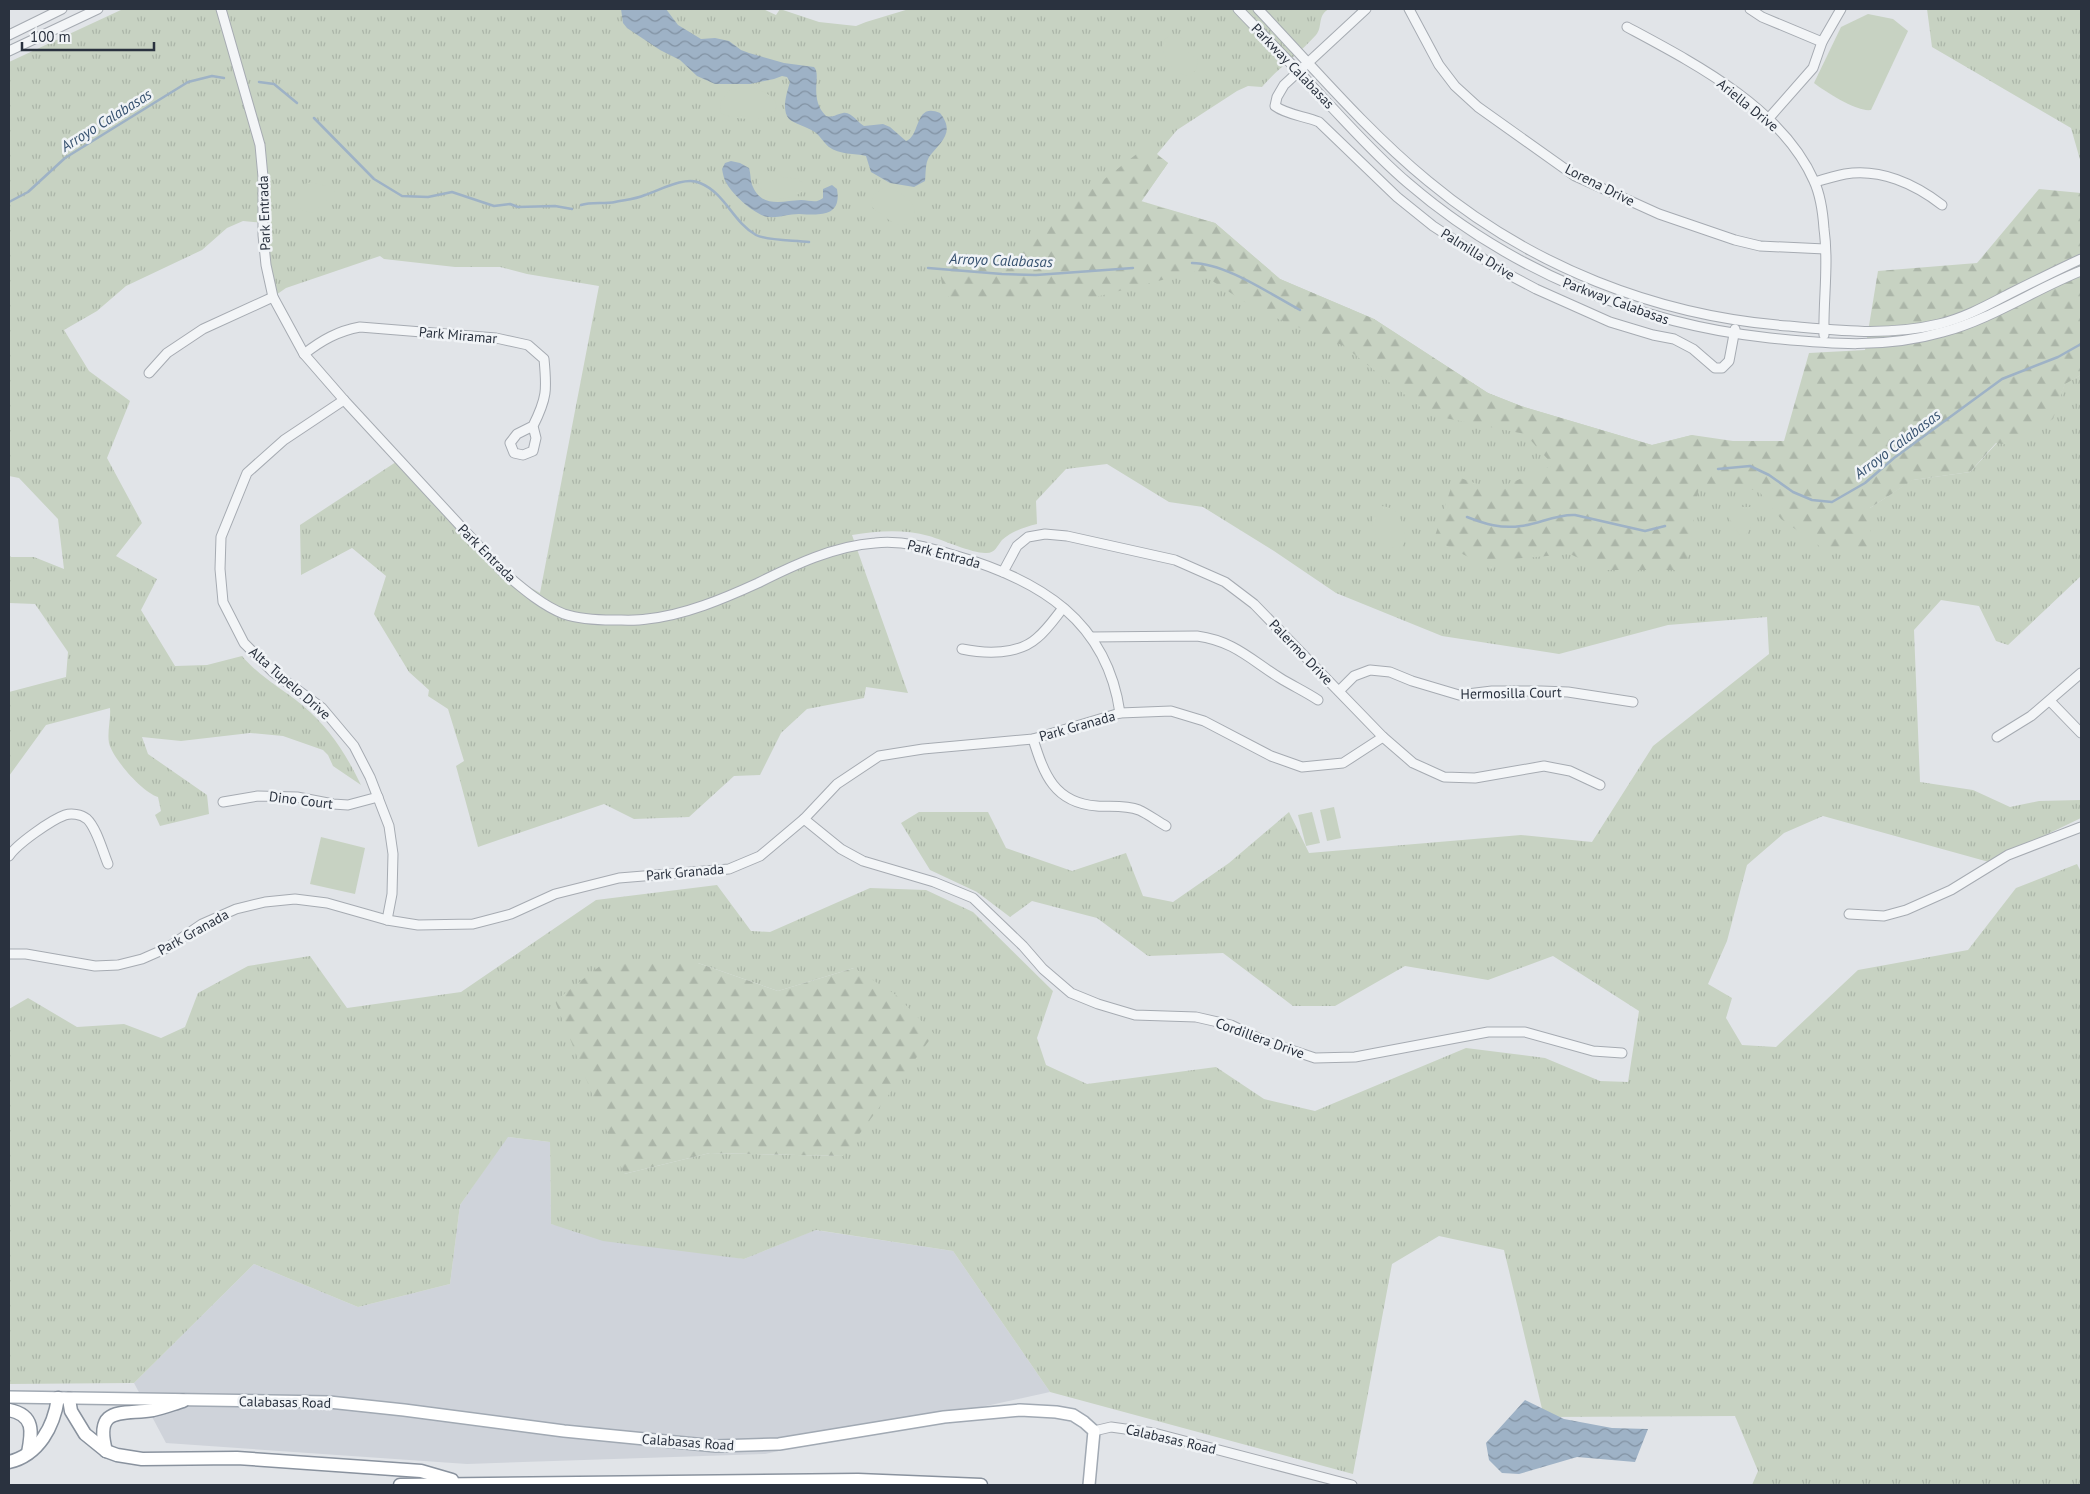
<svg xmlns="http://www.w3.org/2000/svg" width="2090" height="1494" font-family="'PT Sans',sans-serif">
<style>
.built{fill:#cfd3da}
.grass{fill:url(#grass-tufts);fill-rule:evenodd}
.forest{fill:url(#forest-firs)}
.garden{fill:#c7d2c2}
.water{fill:url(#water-waves)}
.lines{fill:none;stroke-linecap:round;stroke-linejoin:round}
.stream{stroke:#9eb2c6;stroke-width:2.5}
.minor-casing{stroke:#a6abb2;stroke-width:11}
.major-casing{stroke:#a1a9b3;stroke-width:14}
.highway-casing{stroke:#89929e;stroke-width:15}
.minor{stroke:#f3f5f7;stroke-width:9}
.major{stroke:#fff;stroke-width:11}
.highway{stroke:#fff;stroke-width:12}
.labels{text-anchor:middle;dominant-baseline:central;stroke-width:5;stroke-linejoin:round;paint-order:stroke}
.street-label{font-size:14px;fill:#2a323f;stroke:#f0f3f6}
.water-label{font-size:15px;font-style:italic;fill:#375270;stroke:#f0f3f6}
</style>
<defs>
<pattern id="grass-tufts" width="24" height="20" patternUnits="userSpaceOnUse" patternTransform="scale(1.25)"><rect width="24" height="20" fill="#c7d2c2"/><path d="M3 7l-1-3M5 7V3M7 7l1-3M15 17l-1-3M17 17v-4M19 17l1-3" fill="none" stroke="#abb5a8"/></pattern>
<pattern id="forest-firs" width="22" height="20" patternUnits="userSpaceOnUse" patternTransform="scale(1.25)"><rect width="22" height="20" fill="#c7d2c2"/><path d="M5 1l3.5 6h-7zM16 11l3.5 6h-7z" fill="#abb5a8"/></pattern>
<pattern id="water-waves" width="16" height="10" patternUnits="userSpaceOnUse" patternTransform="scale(1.25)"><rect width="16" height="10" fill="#9eb2c6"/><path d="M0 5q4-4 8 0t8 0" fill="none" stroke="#8191a2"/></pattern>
</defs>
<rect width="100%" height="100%" fill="#e1e4e8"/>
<path class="built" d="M507,1137L550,1142L551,1224L744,1259L815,1230L953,1251L1050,1392L765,1454L467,1464L166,1443L134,1383L254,1264L358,1307L450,1284L460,1205Z"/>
<g class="grass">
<path d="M123,9H763L776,15L780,9L819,22L856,26L866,22L909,9H1329C1317,15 1323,27 1316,35C1299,54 1278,68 1262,87L1248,86L1237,91L1177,130L1157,154L1168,163L1141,201L1215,223L1280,279L1374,319L1488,393L1521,406L1652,445L1692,435L1870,508L1912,480L1970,472L1997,443L2052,419L2065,383L2081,375V576L2008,645L1996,641L1979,606L1941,600L1914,630L1920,782L1973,790L2010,807L2039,801L2081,800V818L1989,862L1823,816L1784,833L1747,865L1727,941L1708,984L1732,998L1726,1018L1742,1045L1776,1047L1858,970L1968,950L2016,888L2077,864L2081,872V1485H1752L1758,1471L1735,1416L1544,1417L1504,1250L1439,1236L1392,1264L1353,1474L1050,1392L953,1251L816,1230L744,1259L603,1241L551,1224L550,1142L508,1137L460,1205L450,1284L358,1307L254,1264L134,1383L9,1384V1009L28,998L77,1027L124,1024L161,1038L185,1027L198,993L248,966L310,956L347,1008L461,992L596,900L717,885L751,931L770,932L870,888L926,890L973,912L1053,991L1037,1038L1046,1065L1087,1084L1216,1067L1264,1099L1315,1111L1466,1048L1545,1058L1600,1081L1628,1082L1639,1011L1553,956L1488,980L1405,966L1335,1006H1293L1223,953L1148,956L1097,918L1032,901L1010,917L977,892L930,870L901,823L919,812H988L1006,848L1072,871L1126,853L1143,896L1173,902L1229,863L1289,812L1309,853L1521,835L1592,842L1653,746L1769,654L1767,617L1668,625L1559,654L1442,636L1336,593L1274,551L1203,507L1169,502L1107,464L1066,469L1036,501L1037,524C1025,527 1012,531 1002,540C997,546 995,554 985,553C972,553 943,540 929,536C903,529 878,531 852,535L908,693L866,687L864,698L807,709L781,733L760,775L734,776L689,817L634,819L604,804L478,847L456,766L464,761L448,709L428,696L429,690L409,672L374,614L386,576L352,548L301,575L300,525L399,460L502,571L540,593L599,286L527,274L500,267H455L384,259L380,256L286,288L273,297L263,223L243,221L227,228L202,250L126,286L97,311L64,330L89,371L130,401L107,458L142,523L116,556L157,579L141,610L175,666L207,665L242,656C261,678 280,687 302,705C329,727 346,754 361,785L333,766L328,755L323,750L283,736L250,733L181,741L142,737L148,754L207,795L209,814L160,826L155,815L161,811L158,797C142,792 113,759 109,743C107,732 111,719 110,708L46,725L9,776V692L66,677L68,652L35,604L9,603V555L11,557H34L64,569L58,519L19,478L9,476V62ZM698,963L778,991L854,968L843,1156L710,1153L624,1174Z"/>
<path d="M1927,9H2081V163L2071,128L1932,47Z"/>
</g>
<g class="forest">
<path d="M1143,149L1156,154L1168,163L1141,202L1215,223L1280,279L1374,319L1488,393L1521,406L1652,445L1692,435L1733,441H1784L1809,353L1865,350L1878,271L1977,263L2039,189L2081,193V375L2065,384L2053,419L2009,445L1996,443L1970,472L1913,480L1870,508L1871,547L1840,550L1822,548L1781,519L1758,490L1699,486L1686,570H1604L1570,554L1501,560L1491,569L1434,539L1455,476L1494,490L1553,465L1525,434L1430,415L1344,346L1257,310L1197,271L1096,297L978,300L944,296L938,260L992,267Z"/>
<path d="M605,962L698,963L778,991L854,968L896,995L934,1034L843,1156L710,1153L624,1174L555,1001Z"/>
</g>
<g class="garden">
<path d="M1868,14L1893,19L1908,31L1871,110C1856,112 1826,92 1814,83L1841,27Z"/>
<path d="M1175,34L1183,39L1186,50L1198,60L1196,70L1189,76C1170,74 1149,39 1175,34Z"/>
<path d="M751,87C764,92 784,98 773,115C762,121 730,120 720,112L721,102L730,90Z"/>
<path d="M764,171L774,172L783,177L799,179L803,184V191C797,197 776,202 768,197C762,193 758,185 757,179Z"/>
<path d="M311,182L334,188L335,194L313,212L308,213L301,209C294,198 298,185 311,182Z"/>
<path d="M889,188C903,193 922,205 912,222C900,229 892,223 883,215C878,211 874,211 871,205L873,195L882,189Z"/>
<path d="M1383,506L1394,509L1401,520L1406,539L1402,547C1380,554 1358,517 1383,506Z"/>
<path d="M1732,507H1752L1757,513V517L1746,535L1739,534L1727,515L1728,510Z"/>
<path d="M1334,807L1341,838L1327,841L1320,810Z"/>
<path d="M1312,812L1320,843L1306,846L1298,815Z"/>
<path d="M321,837L365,848L355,894L310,884Z"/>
</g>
<g class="water">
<path d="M621,9H666L678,25L701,39L715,38L729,41L741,50L749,53L784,63L814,67C822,75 808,98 826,116C834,118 836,114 843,113C851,111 858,123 864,126L883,124L890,127L906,141C921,136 914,102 940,113C956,133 940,142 929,157C925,164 926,173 925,181L914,187L890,183L871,172L866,156C855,153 839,155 829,147C823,142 819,134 813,131C807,127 793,123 789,119C781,110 787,92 790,82L787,77L782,76L774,79L750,84H715L697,76L680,60L660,50L627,28L623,23Z"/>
<path d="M731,161L740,163L749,168C751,174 750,181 753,187C762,208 783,201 801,200C810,200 816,204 823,198V189L832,185L837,189C842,218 819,215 799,214C788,214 779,218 768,217C755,215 733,195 727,184C724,180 723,174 722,169L725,163Z"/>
<path d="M1525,1400L1564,1419L1612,1428L1648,1429L1635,1462L1577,1457L1519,1474L1502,1473L1489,1460L1486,1443Z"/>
</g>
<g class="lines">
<g class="stream">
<path d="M259,82L274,84L297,103"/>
<path d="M314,118L374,179L402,196L428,197L452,192L494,206L510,204L518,207L555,206L572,209"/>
<path d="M9,202L28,192L65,158L188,82L212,76L224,78"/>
<path d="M581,205C591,202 605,204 615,202C625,200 636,199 645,195C660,190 685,176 700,183C725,193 733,222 756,235C768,241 794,240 809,242"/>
<path d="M1192,263C1225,263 1270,294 1300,310"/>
<path d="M928,268L1002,274L1036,275L1133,268"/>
<path d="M1718,469L1750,466L1769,475L1793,492L1812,500L1832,502L1865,483L1894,458L2002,379L2058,357L2081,344"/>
<path d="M1467,517C1485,524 1501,529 1521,526C1539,524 1556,514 1575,515L1645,531L1665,526"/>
</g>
<g class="minor-casing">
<g id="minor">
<path d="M221,9L260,145L263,177V235L266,265L273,297L304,354L344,400L502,571C521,587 541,605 564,614C579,619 597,620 613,620C624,620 636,621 647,619C685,615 723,599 758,583C794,565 834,546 875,543C904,540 930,548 957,556C1040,580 1107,621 1120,713"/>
<path d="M1238,9C1266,38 1295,67 1322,97C1350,126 1377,157 1408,183C1509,270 1638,324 1770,338C1830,344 1884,349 1943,332C1992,319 2035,289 2081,271"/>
<path d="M1258,9C1313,67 1366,130 1428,181C1530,266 1656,316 1788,326C1839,331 1889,336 1939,324C1964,318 1986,306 2009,294C2033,282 2057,270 2081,259"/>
<path d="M1366,9L1284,85L1277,97L1275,106C1287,115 1305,116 1319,122L1397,197L1433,226L1502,271L1536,289L1610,322L1653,335L1674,339L1693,349L1715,368H1722L1729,361L1735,329"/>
<path d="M1409,9L1439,65L1455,86L1478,107L1575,176L1659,214L1735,240L1760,246L1825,249"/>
<path d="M1750,9L1762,17L1822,42"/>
<path d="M1627,27C1694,63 1782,108 1814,181C1820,194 1823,214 1824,229C1829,264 1823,300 1824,335"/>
<path d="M9,35L62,9"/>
<path d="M9,51L98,9"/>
<path d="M1769,118L1813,68L1822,42L1841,9"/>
<path d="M1815,182C1825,179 1835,176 1845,174C1880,168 1915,184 1942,205"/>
<path d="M304,354C322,340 338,331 360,327L496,338L528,345L544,359C547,390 547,398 533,426L517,434L510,443L514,453L523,455L533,451L536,438L533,426"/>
<path d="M149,373L167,353L203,329L273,297"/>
<path d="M344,400L284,440L247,473L221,537L220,569L223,602L244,643L273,672L322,708L354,746L370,777L389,826L393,854L392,894L387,920"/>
<path d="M1003,572L1017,546L1028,537L1045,534L1067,536L1175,560L1225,582L1254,604L1383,737L1413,763L1444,777L1475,778L1544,766L1570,771L1600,785"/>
<path d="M1091,637L1197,636C1234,641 1251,660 1280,678C1293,686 1306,692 1318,700"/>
<path d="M962,649C986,654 1018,655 1037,638C1047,630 1055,618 1063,608"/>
<path d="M1339,691L1354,676L1370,670L1390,672L1412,681L1459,695L1492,691H1541L1568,692L1633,702"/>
<path d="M2050,701L2081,733"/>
<path d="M1997,737L2031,716L2081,673"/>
<path d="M1033,739C1044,774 1054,803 1097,806C1110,807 1126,805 1139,810C1148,814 1157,821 1166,826"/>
<path d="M223,802L258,796L297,797L333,804L348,805L378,797"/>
<path d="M804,819L841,849L863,861L934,882L973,898L1023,946L1043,969L1071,993L1098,1004L1135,1015L1196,1017L1231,1025L1264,1041L1315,1058L1355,1057L1488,1032H1525L1593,1051L1622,1053"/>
<path d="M9,856C17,844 51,820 65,815C71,813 81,814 87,819C96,827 103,852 108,864"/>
<path d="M1849,914L1884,916L1906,910L1951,890L2008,855L2081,827"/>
<path d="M9,954H26L95,966L118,965L142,959L167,948L202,924L236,909L265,902L295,899L327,903L387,920L418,925L473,924L511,914L555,894L619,878L729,869L760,856L804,819L837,784L879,756L923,749L1033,739L1120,713L1171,711L1204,721L1271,756L1302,767L1343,763L1383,737"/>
<path d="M1094,1431L1111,1427L1154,1433L1352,1485"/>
</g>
</g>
<g class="major-casing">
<path id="major" d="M9,1397L329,1402L404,1410L564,1431L716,1446L779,1444L944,1417L1020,1410L1056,1412L1073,1415L1084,1422L1094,1431L1089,1485"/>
</g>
<g class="highway-casing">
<g id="highway">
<path d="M69,1399L71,1411L85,1434L106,1451L117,1455L142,1459L237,1458L421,1471L452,1480"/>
<path d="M9,1410C35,1415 32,1432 28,1453"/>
<path d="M106,1451C94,1405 122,1415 153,1410C163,1408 173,1404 183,1401"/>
<path d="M9,1462C39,1455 54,1426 58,1398"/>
<path d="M400,1485L858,1480L981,1485"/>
</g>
</g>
<use href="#minor" class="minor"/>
<use href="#major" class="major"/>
<use href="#highway" class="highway"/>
</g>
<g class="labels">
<g class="street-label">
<text transform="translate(1293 66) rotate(46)">Parkway Calabasas</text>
<text transform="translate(1748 105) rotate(39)">Ariella Drive</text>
<text transform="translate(1600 185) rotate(27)">Lorena Drive</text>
<text transform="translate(264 213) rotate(-92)">Park Entrada</text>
<text transform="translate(1478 254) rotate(32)">Palmilla Drive</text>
<text transform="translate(1616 301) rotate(20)">Parkway Calabasas</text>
<text transform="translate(458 335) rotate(5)">Park Miramar</text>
<text transform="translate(487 553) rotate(45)">Park Entrada</text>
<text transform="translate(944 554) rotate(15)">Park Entrada</text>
<text transform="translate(1301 652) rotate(46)">Palermo Drive</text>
<text transform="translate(290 683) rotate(41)">Alta Tupelo Drive</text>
<text transform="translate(1511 693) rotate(-1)">Hermosilla Court</text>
<text transform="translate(1077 726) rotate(-16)">Park Granada</text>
<text transform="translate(301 800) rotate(7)">Dino Court</text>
<text transform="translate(685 872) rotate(-5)">Park Granada</text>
<text transform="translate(193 932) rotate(-29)">Park Granada</text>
<text transform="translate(1260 1038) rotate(20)">Cordillera Drive</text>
<text transform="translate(285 1402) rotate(1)">Calabasas Road</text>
<text transform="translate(1171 1439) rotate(13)">Calabasas Road</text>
<text transform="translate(688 1442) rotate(4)">Calabasas Road</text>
</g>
<g class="water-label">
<text transform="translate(106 120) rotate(-32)">Arroyo Calabasas</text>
<text transform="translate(1001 260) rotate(2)">Arroyo Calabasas</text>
<text transform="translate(1897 444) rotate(-37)">Arroyo Calabasas</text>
</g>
</g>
<rect width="2090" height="1494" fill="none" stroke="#2a323f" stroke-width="20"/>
<path d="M22 42v8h132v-8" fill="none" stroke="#2a323f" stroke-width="2.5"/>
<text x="30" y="42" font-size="15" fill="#2a323f" stroke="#f0f3f6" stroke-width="4" paint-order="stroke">100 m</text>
</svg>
